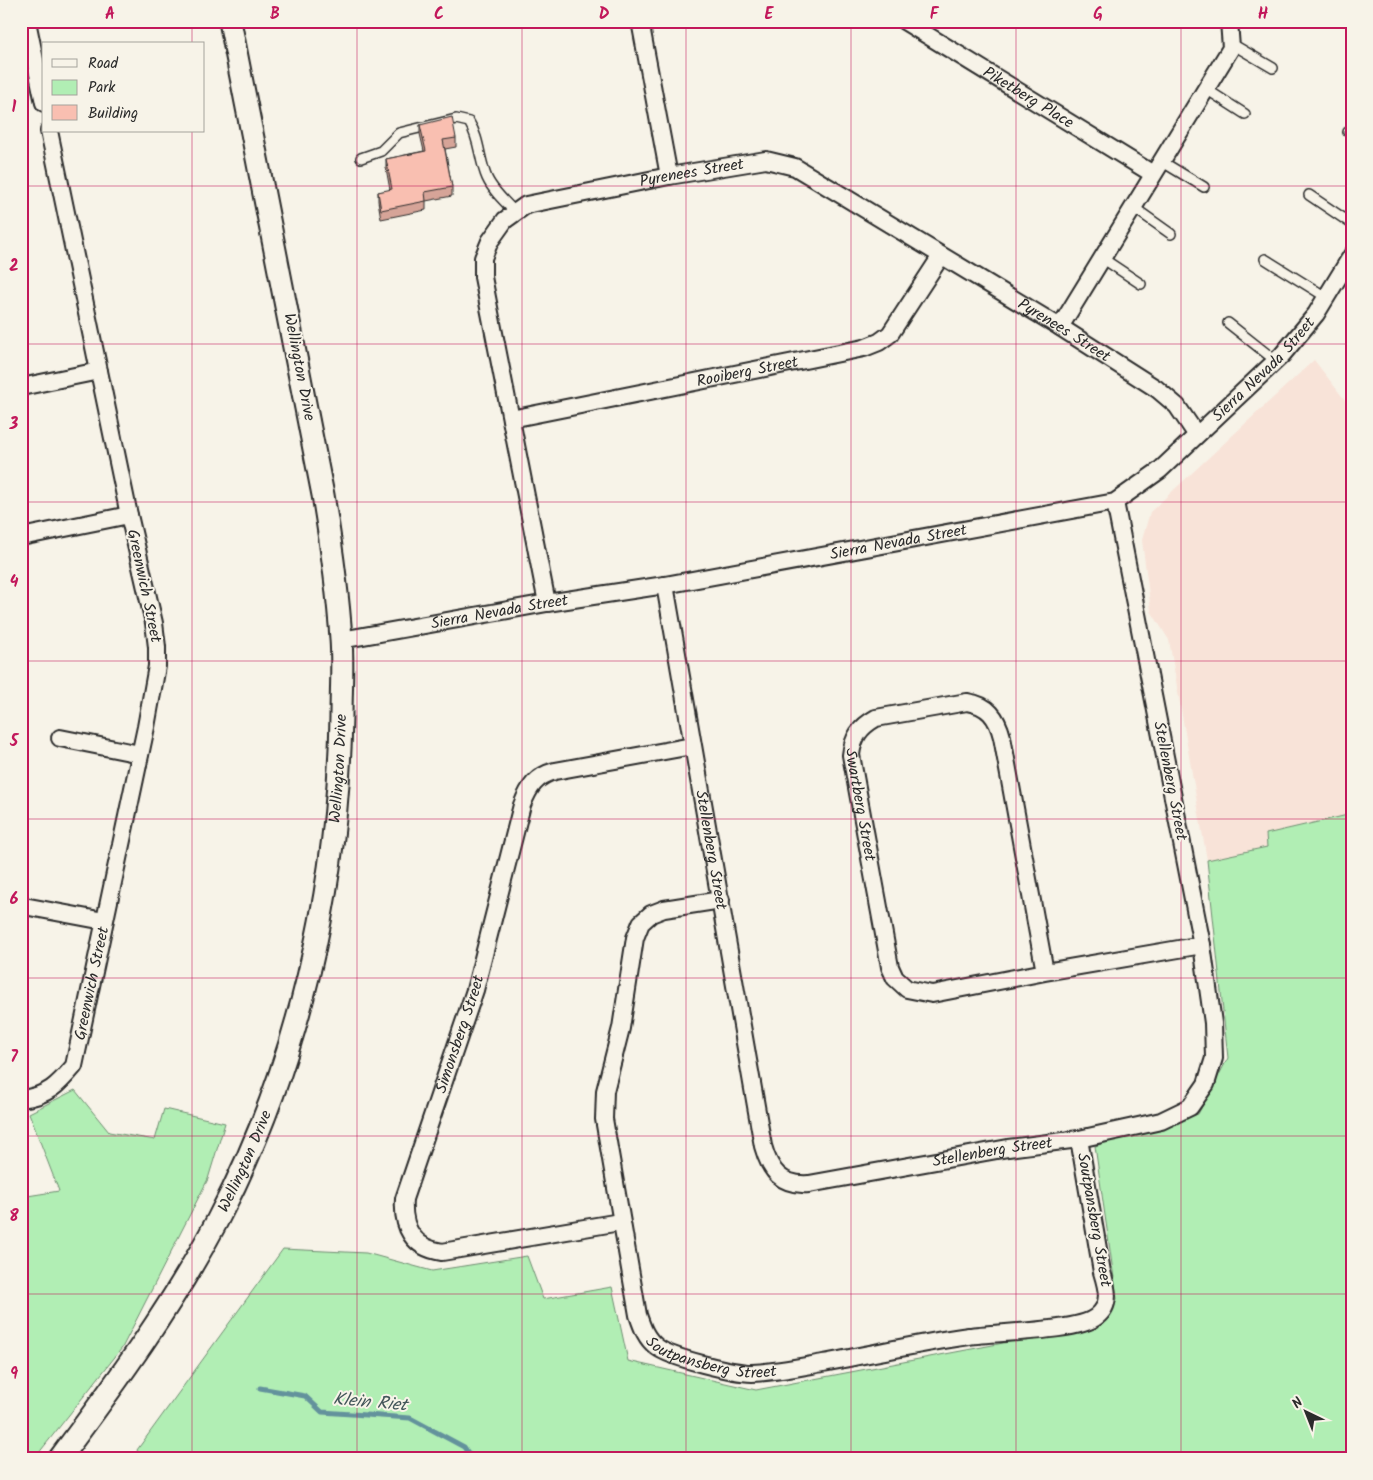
<svg xmlns="http://www.w3.org/2000/svg" width="1373" height="1480" font-family="Kalam,sans-serif">
<style>
.built{fill:#f8e3d8}
.green{fill:#b1eeb4;stroke:#6e8c70}
.lines{fill:none;stroke-linecap:round;stroke-linejoin:round}
.stream{stroke:#64929c;stroke-width:5}
.service-casing{stroke:#2b2b2b;stroke-width:12}
.minor-casing{stroke:#2b2b2b;stroke-width:20}
.tertiary-casing{stroke:#2b2b2b;stroke-width:25}
.service{stroke:#f7f3e8;stroke-width:9}
.minor{stroke:#f7f3e8;stroke-width:16}
.tertiary{stroke:#f7f3e8;stroke-width:21}
.wall{fill:#d6a498;stroke:#2b2b2b}
.building{fill:#f9bfb1;stroke:#2b2b2b}
.grid{fill:none;stroke:#c2185b;stroke-width:1;stroke-opacity:0.55}
.labels{text-anchor:middle;dominant-baseline:central;stroke-width:4;stroke-linejoin:round;paint-order:stroke}
.street-label{font-size:16px;fill:#2b2b2b;stroke:#f7f3e8}
.water-label{font-size:18px;font-style:italic;fill:#43565a;stroke:#f7f3e8}
.neatline{fill:none;stroke:#c2185b;stroke-width:2}
.grid-label{font-size:16px;text-anchor:middle;font-weight:bold;fill:#c2185b}
</style>
<rect width="100%" height="100%" fill="#f7f3e8"/>
<filter id="ink" filterUnits="userSpaceOnUse"><feTurbulence type="fractalNoise" baseFrequency=".02" numOctaves="2"/><feDisplacementMap in="SourceGraphic" scale="10" xChannelSelector="R" yChannelSelector="G"/><feConvolveMatrix kernelMatrix="1 2 1 2 8 2 1 2 1" color-interpolation-filters="sRGB"/></filter>
<g filter="url(#ink)">
<path class="built" d="M1314,360L1352,409V814L1266,834L1267,847L1207,860L1169,640L1151,611L1142,540L1150,512Z"/>
<g class="green">
<path d="M1352,814V1459H141L137,1450L283,1249L366,1253L432,1271L527,1256L543,1299L612,1287L628,1361L756,1390L1098,1325L1117,1299L1095,1146L1198,1114L1228,1058L1207,860L1267,847L1266,834Z"/>
<path d="M75,1090L109,1132L155,1140L164,1109L225,1123L208,1179L122,1348L34,1459H21V1197L59,1191L29,1113Z"/>
</g>
<g class="lines">
<path class="stream" d="M260,1388L305,1396L322,1412L410,1418L464,1447L472,1459"/>
<g class="service-casing">
<g id="service">
<path d="M1232,44L1273,68"/>
<path d="M1206,89L1245,114"/>
<path d="M1348,132L1352,134"/>
<path d="M361,158L381,151L399,133L456,119L469,122C480,139 479,160 487,178C493,191 505,202 515,212"/>
<path d="M1161,161L1204,187"/>
<path d="M1309,195L1352,224"/>
<path d="M1133,207L1171,234"/>
<path d="M1102,258L1141,284"/>
<path d="M1265,259L1326,297"/>
<path d="M1228,323L1276,361"/>
</g>
</g>
<g class="minor-casing">
<g id="minor">
<path d="M27,21L44,103"/>
<path d="M640,21L669,176"/>
<path id="s1" d="M904,21L1153,174"/>
<path d="M1060,327L1231,48L1229,21"/>
<path d="M21,387L99,371"/>
<path id="s2" d="M511,419L864,348L879,342L890,334L941,256"/>
<path d="M21,537L129,515"/>
<path id="s3" d="M665,585L763,1146C770,1171 781,1186 809,1184L1008,1148L1079,1139L1161,1121L1190,1107L1206,1084L1214,1058L1213,1023L1202,945L1115,502"/>
<path id="s4" d="M547,603L483,277V258L490,241L505,220L526,205L669,176L766,160L795,167L1060,327L1157,389L1177,406L1196,434"/>
<path id="s5" d="M341,640L547,603L665,585L1115,502L1160,470L1282,355L1316,314L1352,255"/>
<path d="M60,738L140,754"/>
<path id="s6" d="M721,900L664,909L651,914L641,923L635,938L621,1028L605,1091L604,1119L638,1315C642,1327 646,1339 657,1347C671,1358 734,1373 752,1373C776,1372 800,1367 823,1363C872,1354 920,1343 969,1336C996,1332 1078,1332 1096,1317C1112,1305 1107,1288 1102,1272L1079,1139"/>
<path d="M24,906L104,921"/>
<path id="s7" d="M1045,972L1002,737C997,717 988,705 967,702L876,718C860,727 853,737 851,755L890,967L895,978L907,989L932,994L1045,972L1202,945"/>
<path id="s8" d="M21,1099C48,1096 58,1085 74,1066L146,727L157,666V647L154,623L129,515L49,131"/>
<path id="s9" d="M620,1222L442,1252C413,1248 402,1228 404,1199L475,990L522,805C529,787 536,776 555,771L692,746"/>
</g>
</g>
<g class="tertiary-casing">
<g id="tertiary">
<path id="s10" d="M59,1459C117,1382 172,1306 217,1221C298,1067 338,890 341,717C341,691 343,665 341,639C338,591 331,543 323,495L230,21"/>
</g>
</g>
<use href="#service" class="service"/>
<use href="#minor" class="minor"/>
<use href="#tertiary" class="tertiary"/>
</g>
<path class="wall" d="M420,125L456,138V147L445,149L452,187V196L426,201V210L381,219L378,201V192L390,190L386,168V159L424,151L420,134Z"/>
<path class="building" d="M452,117L456,138L443,140L452,187L425,192L426,201L381,210L378,192L392,189L386,159L426,151L420,125Z"/>
</g>
<path class="grid" d="M192,21V44M357,21V1459M522,21V1459M686,21V1459M851,21V1459M1016,21V1459M1181,21V1459M192,131V1459M21,186H1352M21,344H1352M21,502H1352M21,661H1352M21,819H1352M21,978H1352M21,1136H1352M21,1294H1352"/>
<g class="labels">
<g class="street-label">
<text stroke="none"><textPath href="#s1" startOffset="146">Piketberg Place</textPath></text>
<text stroke="none"><textPath href="#s4" startOffset="590">Pyrenees Street</textPath></text>
<text stroke="none"><textPath href="#s4" startOffset="1010">Pyrenees Street</textPath></text>
<text transform="translate(299 367) rotate(79)">Wellington Drive</text>
<text stroke="none"><textPath href="#s5" startOffset="986">Sierra Nevada Street</textPath></text>
<text stroke="none"><textPath href="#s2" startOffset="241">Rooiberg Street</textPath></text>
<text stroke="none"><textPath href="#s5" startOffset="566">Sierra Nevada Street</textPath></text>
<text transform="translate(144 586) rotate(78)">Greenwich Street</text>
<text stroke="none"><textPath href="#s5" startOffset="161">Sierra Nevada Street</textPath></text>
<text stroke="none"><textPath href="#s10" startOffset="758">Wellington Drive</textPath></text>
<text transform="translate(1170 781) rotate(79)">Stellenberg Street</text>
<text stroke="none"><textPath href="#s7" startOffset="482">Swartberg Street</textPath></text>
<text stroke="none"><textPath href="#s3" startOffset="269">Stellenberg Street</textPath></text>
<text stroke="none"><textPath href="#s8" startOffset="149">Greenwich Street</textPath></text>
<text stroke="none"><textPath href="#s9" startOffset="428">Simonsberg Street</textPath></text>
<text stroke="none"><textPath href="#s3" startOffset="822">Stellenberg Street</textPath></text>
<text stroke="none"><textPath href="#s10" startOffset="352">Wellington Drive</textPath></text>
<text transform="translate(1094 1220) rotate(80)">Soutpansberg Street</text>
<text stroke="none"><textPath href="#s6" startOffset="578">Soutpansberg Street</textPath></text>
</g>
<g class="water-label">
<text transform="translate(370 1403) rotate(5)">Klein Riet</text>
</g>
</g>
<rect width="1373" height="1480" fill="none" stroke="#f7f3e8" stroke-width="55"/>
<rect x="42" y="42" width="162" height="90" fill="#f7f3e8" stroke="#a5a39c"/>
<rect x="52" y="59" width="25" height="8" fill="#f7f3e8" stroke="#a5a39c"/>
<text x="88" y="68" font-size="15" fill="#2b2b2b">Road</text>
<rect x="52" y="80" width="25" height="15" fill="#b1eeb4" stroke="#a5a39c"/>
<text x="88" y="92" font-size="15" fill="#2b2b2b">Park</text>
<rect x="52" y="105" width="25" height="15" fill="#f9bfb1" stroke="#a5a39c"/>
<text x="88" y="118" font-size="15" fill="#2b2b2b">Building</text>
<g transform="translate(1306 1412) rotate(317)" stroke="#f7f3e8" stroke-width="4" paint-order="stroke">
<path d="M0-4L9 19L0 12L-9 19Z" fill="#2b2b2b"/>
<text y="-8" font-size="14" font-weight="bold" text-anchor="middle" fill="#2b2b2b">N</text>
</g>
<rect x="28" y="28" width="1318" height="1424" class="neatline"/>
<g class="grid-label">
<text x="110" y="19">A</text>
<text x="275" y="19">B</text>
<text x="439" y="19">C</text>
<text x="604" y="19">D</text>
<text x="769" y="19">E</text>
<text x="934" y="19">F</text>
<text x="1098" y="19">G</text>
<text x="1263" y="19">H</text>
<text x="14" y="112">1</text>
<text x="14" y="271">2</text>
<text x="14" y="429">3</text>
<text x="14" y="587">4</text>
<text x="14" y="746">5</text>
<text x="14" y="904">6</text>
<text x="14" y="1062">7</text>
<text x="14" y="1221">8</text>
<text x="14" y="1379">9</text>
</g>
</svg>
